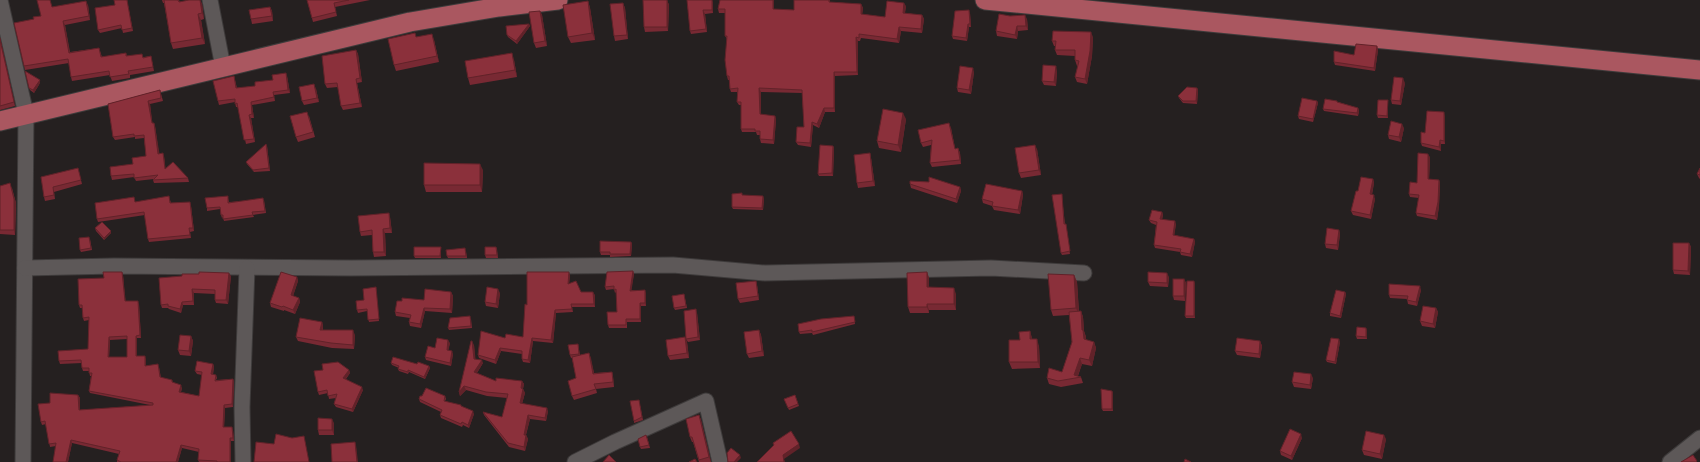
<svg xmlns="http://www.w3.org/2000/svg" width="1700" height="462" font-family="Mulish,sans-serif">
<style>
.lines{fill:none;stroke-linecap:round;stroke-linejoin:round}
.minor-casing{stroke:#3e3b3b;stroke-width:17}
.major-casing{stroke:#3e3b3b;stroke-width:21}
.minor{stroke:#5d5858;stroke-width:15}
.major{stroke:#aa5760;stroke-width:19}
.wall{fill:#782933;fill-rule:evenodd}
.shaded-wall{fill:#612229}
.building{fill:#8b303b;stroke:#612229;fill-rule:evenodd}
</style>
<rect width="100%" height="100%" fill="#252020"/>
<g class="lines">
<g class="minor-casing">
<g id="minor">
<path d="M0,0L26,114L23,462"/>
<path d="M210,0L223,67"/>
<path d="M25,268L114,266L351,268L673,265L765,273L991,268L1084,273"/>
<path d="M243,462L242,407L247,268"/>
<path d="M575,462L615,442L706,401L720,462"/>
<path d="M1670,462L1700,438"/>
</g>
</g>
<g class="major-casing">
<g id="major">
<path d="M985,0L1700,70"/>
<path d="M0,121L410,22L499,7L558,0"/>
</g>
</g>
<use href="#minor" class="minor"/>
<use href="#major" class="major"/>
</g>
<g class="wall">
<path d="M127,0L133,31L123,33L122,28L100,33L98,30L115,5Z"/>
<path d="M162,0H179L180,2L189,0H200L202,4L204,19L201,20L205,44L173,49L171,43L164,3H163Z"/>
<path d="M307,0H370L335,7L337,16L313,22Z"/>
<path d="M667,0L669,5L668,31L645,32L644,27Z"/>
<path d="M687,0L713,2V13L705,14L707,32L691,34L690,31Z"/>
<path d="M720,0H774V9L794,10L830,0V2L861,4L863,8L862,14L885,17L906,6L905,13L922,15L924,19L922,33L901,31L899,43L861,38L860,41H858V75L835,76V112H825L819,128L813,125L811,147L798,145L796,142L804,127L802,93L761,92V115L775,116L776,120L774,144L761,143L760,139V135H757L756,132H742L741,129V105H739L737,102V92H731L730,89L729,80H728L727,76V39L725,36V13H719L718,9Z"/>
<path d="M588,1L590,8L595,40L571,43L568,37Z"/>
<path d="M623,3L625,8L628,39L615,41L614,36Z"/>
<path d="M88,5L90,20L65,25L70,52L99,48L102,57L126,53L127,56L144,57L151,56L154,71L130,75V78L112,81L110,75L72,81L71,77L69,63L25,70L24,66L34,19L41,16L52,7Z"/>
<path d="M270,7L272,11L273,21L252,24L251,19Z"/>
<path d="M540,11L542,15L547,46L536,48L534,43Z"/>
<path d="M970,13L971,27H969L967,41L953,39L952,36Z"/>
<path d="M1027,19L1028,30L1018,31L1017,39L997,36L996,31Z"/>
<path d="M529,24L530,26L517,44L508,37L507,35Z"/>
<path d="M0,37L15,106L0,110Z"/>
<path d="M416,37L434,40L439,62L396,71L394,65Z"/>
<path d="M1093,37L1092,56L1087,84L1077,82L1075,77L1078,66H1077L1075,60V56L1057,55L1055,50V46H1054L1052,41Z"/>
<path d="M1377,46L1378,50L1375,71L1335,65L1334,62Z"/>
<path d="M356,50L358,54L362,82L357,83L362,107L343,110L341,106L338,87L327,88L325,84Z"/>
<path d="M514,60L517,77L470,85L468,78Z"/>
<path d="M1057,71L1056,86L1044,85L1042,81Z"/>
<path d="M974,72L971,94L958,92L957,88Z"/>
<path d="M234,76L237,88L255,86L273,80L287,76L290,93L274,95L275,101L252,105L254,118H251L255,142L246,144L238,107H236L235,102L219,105L218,101Z"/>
<path d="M40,83L34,93L30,90L29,88Z"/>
<path d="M1405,83L1401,105L1392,104L1391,100Z"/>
<path d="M1197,88L1198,90L1197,104L1183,103L1179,98L1178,96Z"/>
<path d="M316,89L319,102L304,105L302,101Z"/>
<path d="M160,90L163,101L150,104L152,123H154L155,126L159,154L164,156L165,168L188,178L189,182L154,183L153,180L154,179L136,181L134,177L112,180L111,176L133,164L146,156L144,138L135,139V137L115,140L113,137L108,104Z"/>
<path d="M1388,100V118H1378L1377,115Z"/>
<path d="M1317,101L1318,103L1313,122L1299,119L1298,116Z"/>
<path d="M1338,102L1358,108L1359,111L1358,116L1324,111L1323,109Z"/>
<path d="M309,116L315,137L298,142L296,137Z"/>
<path d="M1445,116V144H1441V151L1422,146L1421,143L1425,133Z"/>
<path d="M906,119L901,152L879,148L877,141Z"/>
<path d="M951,128L955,149L958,148L960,153L961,164L932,167L930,163L931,145L923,147L921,143Z"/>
<path d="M1404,128L1401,142L1389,139L1388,135Z"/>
<path d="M267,146L270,171L254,172L247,164L246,162Z"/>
<path d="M833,146L834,148L833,176H819L818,174Z"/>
<path d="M1037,149L1041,175L1021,178L1019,173Z"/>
<path d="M870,153L871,158L875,186L858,188L857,183Z"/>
<path d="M1430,157L1429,179L1439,180L1440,183L1439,206L1437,220L1417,216L1416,213L1419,198L1410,197L1409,194L1417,183Z"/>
<path d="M1700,168V179L1699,178L1697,174Z"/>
<path d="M483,170L482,192H426L424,185Z"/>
<path d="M79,172L82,184L54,192L55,199L45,201L44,197L41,177Z"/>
<path d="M1373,179L1374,183L1372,195L1375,199L1371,219L1353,215L1351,211L1358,191Z"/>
<path d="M910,184L960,187L961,191L957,203L911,188Z"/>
<path d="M0,186L12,188L16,203L15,235L0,234Z"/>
<path d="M1022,191L1023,195L1020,214L994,210L992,206L983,203L982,199Z"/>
<path d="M1062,194V197L1065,224H1066V226L1070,254L1062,255L1061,253Z"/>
<path d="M743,195L764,198L763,210L733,209L732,207Z"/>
<path d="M228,198L229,202L264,200L266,213L253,215L254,217L224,221L223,217L222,218L221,215L220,209L207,211V208Z"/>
<path d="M170,200L171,203L191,206L194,231L190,232L191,238L149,242L148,239L145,215L98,222L97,219L136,202Z"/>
<path d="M1162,212L1163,215L1162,220L1176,224L1174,235L1194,239L1195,242L1192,257L1181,255L1180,252L1155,248L1154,245L1156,225L1151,223L1149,220Z"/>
<path d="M390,217L392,233H385L386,256L374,257L373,252L372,235L361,236L360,232Z"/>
<path d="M95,228L111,231V233L104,240L96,231Z"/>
<path d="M1339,230L1340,234L1338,250L1326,248L1325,244Z"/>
<path d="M90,239L92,250L81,252L80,250Z"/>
<path d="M631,242L632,244L631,256L610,257V255H601L600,252Z"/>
<path d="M1689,243L1691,247L1690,275L1674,274L1673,270Z"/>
<path d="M441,247V258H415L414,256Z"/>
<path d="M496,247L497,249L498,258H486L485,255Z"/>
<path d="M466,251L467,258H448L447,256Z"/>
<path d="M633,271L634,274L631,290L646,293V306H641V322H627V328H609L608,325L617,312L616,292L615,293L614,289L606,290L605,287Z"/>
<path d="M122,272L123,275L125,301L139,304L141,338H137V356L146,359V366L159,367L161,378L172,380L173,383L182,388L181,392L199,396L202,375L197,374L195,371L213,364L214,367L213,375H216L217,378L216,380L233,379L234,382L233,407L225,408L224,427L233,430L234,441H231V462H199L198,460L199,452L182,448L178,462H117V460L119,454L72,443L68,462H53L56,446L50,447L46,424L42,425L41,422L50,403L78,395L80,398V410L150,405L90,393L89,391L91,376H90L89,371H83L82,368V363L60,364L59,361L88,349L89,320L84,321L83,318L82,308H80L79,305L104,278ZM127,339V357H109L110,340Z"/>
<path d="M927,272L929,278V287L956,294V310H929V313H910L908,307Z"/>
<path d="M570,275L569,283L581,292L595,295V307H572L573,312L556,313L553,343L533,341L530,363L523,362L522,359V354L501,351L496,364L479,358L478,355L505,338L523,337L527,305Z"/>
<path d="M1074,275L1077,282L1079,311H1081L1083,317L1084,331L1086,337V340L1094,342L1096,348L1092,366L1082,364L1078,376L1081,377L1083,383L1061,387L1049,384L1047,378L1062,372L1072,342L1069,315L1053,316L1051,310Z"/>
<path d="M231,276L228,304L216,303L215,300V294L194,293V305H183L181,313L169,309L168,308H162L161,305L159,278Z"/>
<path d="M297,277L298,281L293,296L299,298L300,302L295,314L284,310V311L271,307L270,303Z"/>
<path d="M1169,277L1168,287L1150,286L1148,282Z"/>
<path d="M1184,279L1186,283L1185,301L1174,300L1173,296Z"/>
<path d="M756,281L757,285L759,300L740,303L738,299Z"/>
<path d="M1195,283V318H1186L1185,316Z"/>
<path d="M376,287V289L379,321L369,322L367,311L358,313L357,310L364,300Z"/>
<path d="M1421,290L1417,306L1408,304L1407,299L1390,298L1389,295Z"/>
<path d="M451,292L453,296L452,313L425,311L421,328L410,326L409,322L410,318L396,316L395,312L424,300Z"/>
<path d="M1345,292L1346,294L1341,318L1330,316V313Z"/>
<path d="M500,293L498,308L486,306L485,302Z"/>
<path d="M684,294L687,308L675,310L674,308Z"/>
<path d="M1436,308L1438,312L1435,328L1422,326L1420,321Z"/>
<path d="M697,313L700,340L688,342L686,339Z"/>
<path d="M854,316L855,324L813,335L812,333L800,334L799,332Z"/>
<path d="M471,319L472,328L449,330L448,328Z"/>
<path d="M322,322L323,326V330L355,335L354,349L332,348L298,341L296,337Z"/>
<path d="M759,330L761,335L764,356L749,358L747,354Z"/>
<path d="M1367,330V339H1357L1356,336Z"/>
<path d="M1030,331L1032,339L1039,346L1040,368L1012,369L1009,362L1020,340Z"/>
<path d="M191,336L193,341L191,356L180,355L178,350Z"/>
<path d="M685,337L687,342L689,358L670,360L668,356Z"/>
<path d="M1260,341L1262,346L1260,358L1237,355L1235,351Z"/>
<path d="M1340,342L1336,364L1327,362L1326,360Z"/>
<path d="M450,343L448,350L453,354L451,366L426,360L425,357L435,348Z"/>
<path d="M578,344L580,355L589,353L594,373L612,372L613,376L614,387L596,389L597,393L574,400L572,396L576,378L572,358H571L570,355Z"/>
<path d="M474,345L475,359L483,363L477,373L496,381H522L524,384L523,389L525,393L522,404L548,411L546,421L530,419L526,435L528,439L525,451L509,447L484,415L483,412L502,417L507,398L487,396L466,390L460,396L459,392Z"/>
<path d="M391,363L417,364L429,366L430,368L425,379L409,372L408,374L399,371L398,369L399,368L392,365Z"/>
<path d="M349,370L350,373L346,379L363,390L353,412L336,407L334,404L336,398L329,399L328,393L319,395L318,392Z"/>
<path d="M1313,378L1311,389L1294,387L1292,382Z"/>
<path d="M1112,391L1113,393V411H1103L1102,409Z"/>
<path d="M795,395L799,406L789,410L784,399Z"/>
<path d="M422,396H445L446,399L445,401L462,407L474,414L469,428L463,425L462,427L441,418L440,415L441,412L420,402L419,399Z"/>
<path d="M639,400L643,420L634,423V421Z"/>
<path d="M699,415L701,420L711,462H699L693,442H692L690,437Z"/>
<path d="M334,423V435H319L318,430Z"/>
<path d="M647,437L650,448L641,449L640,447Z"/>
<path d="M1302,438L1292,460L1281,455L1280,451Z"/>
<path d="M1386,439L1382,459L1364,455L1362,450Z"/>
</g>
<g class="shaded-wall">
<path d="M200,0L202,4L204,19L202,13Z"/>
<path d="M667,0L669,5L668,31L667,27Z"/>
<path d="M712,0L713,2V13L712,10Z"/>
<path d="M773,0H774V12L773,9Z"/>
<path d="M86,1L88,5L90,20L89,16Z"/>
<path d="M588,1L590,8L595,40L592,33Z"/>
<path d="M623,3L625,8L628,39L627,35Z"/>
<path d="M904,3L906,6L904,17L903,13Z"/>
<path d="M861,4L863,8L862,17L861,14Z"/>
<path d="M270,7L272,11L273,21L272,16Z"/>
<path d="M703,10L705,14L707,32L706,29Z"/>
<path d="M969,10L970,13L971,27L970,24Z"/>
<path d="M540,11L542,15L547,46L545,41Z"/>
<path d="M198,14L201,20L205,44L202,38Z"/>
<path d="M922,15L924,19L922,33L921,29Z"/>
<path d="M1025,15L1027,19L1028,30L1026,26Z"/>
<path d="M63,21L65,25L70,56L69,53Z"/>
<path d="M529,24L530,26L517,44L516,41Z"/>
<path d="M968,24L969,27L967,41L966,38Z"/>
<path d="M1017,26L1018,31L1017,39L1015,35Z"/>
<path d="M899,27L901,31L899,43L897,39Z"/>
<path d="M1091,32L1093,37L1092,56L1087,84L1085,79Z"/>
<path d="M432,34L434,40L439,62L437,56Z"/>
<path d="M0,37L15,106L14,102L0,40Z"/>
<path d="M856,37L858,41V75L857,72Z"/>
<path d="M1377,46L1378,50L1375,71L1374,68Z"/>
<path d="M356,50L358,54L362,82L360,78Z"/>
<path d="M512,53L514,60L517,77L515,70Z"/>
<path d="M1056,66L1057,71L1056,86L1054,82Z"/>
<path d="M973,68L974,72L971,94L969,90Z"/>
<path d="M834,72L835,76V112L834,108Z"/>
<path d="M286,73L287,76L290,93L288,90Z"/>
<path d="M1403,78L1405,83L1401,105L1400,101Z"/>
<path d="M356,79L357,83L362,107L360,103Z"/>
<path d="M40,80V83L34,93L33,90Z"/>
<path d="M314,84L316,89L319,102L317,98Z"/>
<path d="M759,88L761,92V118L760,114Z"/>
<path d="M1197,88L1198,90L1197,104L1196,101Z"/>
<path d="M1388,100V118L1387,116Z"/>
<path d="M148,101L150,104L153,127L152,123Z"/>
<path d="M1317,101L1318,103L1313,122V119Z"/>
<path d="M251,102L252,105L254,118L252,114Z"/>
<path d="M824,108L825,112L819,128L817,124Z"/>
<path d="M1358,108L1359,111L1358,116L1357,113Z"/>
<path d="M1444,112L1445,116V144L1444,141Z"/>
<path d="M903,113L906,119L901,152L898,145Z"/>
<path d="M249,115L251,118L255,142L254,139Z"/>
<path d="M775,116L776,120L774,144L773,140Z"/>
<path d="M812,122L813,125L811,147L810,143Z"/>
<path d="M154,123L155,126L160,157L158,154Z"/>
<path d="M949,123L951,128L956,153L955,149Z"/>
<path d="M1402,124L1404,128L1401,142L1399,137Z"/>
<path d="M1440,140L1441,144V151L1439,147Z"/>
<path d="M266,144L267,146L270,171L268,161Z"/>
<path d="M1035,145L1037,149L1041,175L1039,170Z"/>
<path d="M833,146L834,148L833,176L832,173Z"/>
<path d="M958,148L960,153L961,164L960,160Z"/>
<path d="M163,153L164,156L166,172L165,169Z"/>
<path d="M870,153L871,158L875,186L873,181Z"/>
<path d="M1428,154L1430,157L1429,183L1428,179Z"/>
<path d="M480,164L483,170L482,192L480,185Z"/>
<path d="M1373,179L1374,183L1371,198L1370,194Z"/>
<path d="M1439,180L1440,183L1439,206L1437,220L1435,216Z"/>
<path d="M10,183L16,203L15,235L14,230Z"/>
<path d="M960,187L961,191L957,203L956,199Z"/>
<path d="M1022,191L1023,195L1020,214L1018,210Z"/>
<path d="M1374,195L1375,199L1371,219L1370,215Z"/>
<path d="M763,196L764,198L763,210L762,208Z"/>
<path d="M190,202L191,206L194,231L193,228Z"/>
<path d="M1162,212L1163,215L1161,222L1160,219Z"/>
<path d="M389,213L390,217L392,233L390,228Z"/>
<path d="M1175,221L1176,224L1174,238L1173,235Z"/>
<path d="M1066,224V226L1070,254V251Z"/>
<path d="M383,229L385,233L386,256L384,252Z"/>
<path d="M1339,230L1340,234L1338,250L1337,245Z"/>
<path d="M111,231V233L104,240V238Z"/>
<path d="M1194,239L1195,242L1192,257L1190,254Z"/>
<path d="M631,242L632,244L631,256L630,254Z"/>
<path d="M1689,243L1691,247L1690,275L1688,271Z"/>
<path d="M441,247V258L440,256Z"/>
<path d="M633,271L634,274L631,294L630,291Z"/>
<path d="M122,272L123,275L126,304L125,301Z"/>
<path d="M569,272L570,275L569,287L568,284Z"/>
<path d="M927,272L929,278V293L927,287Z"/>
<path d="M229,273L231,276L228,304L226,300Z"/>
<path d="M1167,273L1169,277L1168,287L1167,283Z"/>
<path d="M1074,275L1077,282L1079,315L1076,308Z"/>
<path d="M297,277L298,281L292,299L291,295Z"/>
<path d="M1184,279L1186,283L1185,301L1184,296Z"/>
<path d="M756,281L757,285L759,300L758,296Z"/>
<path d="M1194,281L1195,283V318L1194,316Z"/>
<path d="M1420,286L1421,290L1417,306L1416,302Z"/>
<path d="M954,288L956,294V310L954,304Z"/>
<path d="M192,289L194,293V305L193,301Z"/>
<path d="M498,289L500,293L498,308L496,304Z"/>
<path d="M645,290L646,293V306L645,303Z"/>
<path d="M451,292L453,296L452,313L450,309Z"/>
<path d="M593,292L595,295V307L594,304Z"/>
<path d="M1345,292L1346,294L1341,318L1340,316Z"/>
<path d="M299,298L300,302L295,314L293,310Z"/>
<path d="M138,301L139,304L141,338L140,335Z"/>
<path d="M182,302L183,305L181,313L180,309Z"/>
<path d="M640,303L641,306V322L640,319Z"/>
<path d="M927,304L929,310V313L927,307Z"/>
<path d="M424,308L425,311L421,328L420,324Z"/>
<path d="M1436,308L1438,312L1435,328L1433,324Z"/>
<path d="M696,309L697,313L700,340L698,337Z"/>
<path d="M555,310L556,313L553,343L551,340Z"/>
<path d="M1081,311L1083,317L1084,331L1086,337V345L1082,330Z"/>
<path d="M322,322L323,326L322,334L320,330Z"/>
<path d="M1366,328L1367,330V339L1366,337Z"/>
<path d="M353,330L355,335L354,349L353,345Z"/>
<path d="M759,330L761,335L764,356L762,351Z"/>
<path d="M1030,331L1032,338L1033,346L1030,339Z"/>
<path d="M136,336L137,338V359L136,356Z"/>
<path d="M191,336L193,341L191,356L189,351Z"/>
<path d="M109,337L110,340L109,360L108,357Z"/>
<path d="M685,337L687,342L689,358L687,353Z"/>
<path d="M532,338L533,341L530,363L528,360Z"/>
<path d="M1037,339L1039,346L1040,368L1038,362Z"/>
<path d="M1339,339L1340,342L1336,364L1335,362Z"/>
<path d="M448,340L450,343L448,353L447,350Z"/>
<path d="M472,341L474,345L476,363L474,359Z"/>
<path d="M1260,341L1262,346L1260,358L1259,354Z"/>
<path d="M1094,342L1096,348L1092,366L1089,360Z"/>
<path d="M500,348L501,351L496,364L495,360Z"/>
<path d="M452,351L453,354L451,366L450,363Z"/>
<path d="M589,353L591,358L595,378L593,374Z"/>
<path d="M145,356L146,359V369L145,366Z"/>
<path d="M1080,358L1082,364L1077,378L1074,375Z"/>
<path d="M482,360L483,363L475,376L474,372Z"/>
<path d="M213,364L214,367L212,377L211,374Z"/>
<path d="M429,366L430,368L425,379L424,377Z"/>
<path d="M349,370L350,373L344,381L343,378Z"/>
<path d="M1311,374L1313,378L1311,389L1310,385Z"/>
<path d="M233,379L234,382L233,407L232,404Z"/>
<path d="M522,381L524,384L522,392L521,388Z"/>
<path d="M181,385L182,388L180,395L179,392Z"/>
<path d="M464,386L466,390L460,396L459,392Z"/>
<path d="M362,387L363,390L353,412L352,409Z"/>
<path d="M523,389L525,393L521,407L520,403Z"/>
<path d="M1112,391L1113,393V411L1112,409Z"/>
<path d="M78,395L80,398V413L79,410Z"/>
<path d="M224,405L225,408L224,430L223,427Z"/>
<path d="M547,408L548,411L546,421L545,418Z"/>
<path d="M473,411L474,414L469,428L468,425Z"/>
<path d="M528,415L530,419L525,438L524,435Z"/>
<path d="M699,415L701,420L711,462L709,457Z"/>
<path d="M332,419L334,423V435L332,430Z"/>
<path d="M232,427L233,430L234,441L233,438Z"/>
<path d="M1301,434L1302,438L1292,460L1291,456Z"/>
<path d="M526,435L528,439L525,451L524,447Z"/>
<path d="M1384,435L1386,439L1382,459L1380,454Z"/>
<path d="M230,438L231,441V462H230Z"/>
<path d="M71,440L72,443L68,462H66Z"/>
<path d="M355,442L356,445L358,462H357Z"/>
<path d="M799,444L800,448L784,459L785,462H784L783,455Z"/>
<path d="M181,445L182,448L178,462H176Z"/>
<path d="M740,455L741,458L737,462H734Z"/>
</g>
<g class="building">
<path d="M37,0H50L52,7L86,1L89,16L63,21L69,53L99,48L101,57L126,53V56L142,54L143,58L151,56L153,67L128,71L129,74L110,77L109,71L71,77L68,59L24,66L14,23L34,19L33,17L41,16Z"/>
<path d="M114,0H127L132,28L122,30L121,25L98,30L95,8L115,5Z"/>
<path d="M164,0H178L179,2L189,0H200L202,13L198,14L202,38L171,43Z"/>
<path d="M307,0H349L334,3L336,12L312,18Z"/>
<path d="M643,0H667V27H644Z"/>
<path d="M687,0H712V10H703L706,29L690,31Z"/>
<path d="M720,0H773V9L794,10V0H829V2L861,4V14L885,17L887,1L904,3L903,13L922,15L921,29L899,27L897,39L859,34V38L856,37L857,72H834V108H824L817,124L812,122L810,143L796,142L797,127H804L802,90L759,88L760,114L775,116L773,140L760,139V131H755V129H741V102H737L738,88L730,89L729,76H727L725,60L727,36H725V9H718Z"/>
<path d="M588,1L592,33L568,37L563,5Z"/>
<path d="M623,3L627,35L614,36L610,4Z"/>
<path d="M270,7L272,16L251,19L249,10Z"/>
<path d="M969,10L970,24H968L966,38L952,36L955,11Z"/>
<path d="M540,11L545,41L534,43L529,12Z"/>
<path d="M999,14L1010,16L1025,15L1026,26H1017L1015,35L996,31Z"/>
<path d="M529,24L516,41L507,35L506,26Z"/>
<path d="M1053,31L1091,32L1090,51L1085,79L1075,77L1079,61L1075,60V50H1055L1056,41H1052Z"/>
<path d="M415,33L416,37L432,34L437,56L394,65L388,39Z"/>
<path d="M0,40L14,102L0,106Z"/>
<path d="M1356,44L1377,46L1374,68L1334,62V51L1354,55Z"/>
<path d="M356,50L360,78L356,79L360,103L341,106L337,83L325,84L322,56Z"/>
<path d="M512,53L515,70L468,78L465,61Z"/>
<path d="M1043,65L1056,66L1054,82L1042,81Z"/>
<path d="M960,66L973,68L969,90L957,88Z"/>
<path d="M25,71L40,80L33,90L29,88Z"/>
<path d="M286,73L288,90L273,92L274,97L251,102L252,114L249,115L254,139L244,140L237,103L235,104V99L218,101L213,81L234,76L236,88L255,86V82L273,80L272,75Z"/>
<path d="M1394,77L1403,78L1400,101L1391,100Z"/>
<path d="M314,84L317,98L302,101L299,87Z"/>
<path d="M1187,87L1197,88L1196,101H1183L1178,96Z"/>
<path d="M160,90L161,98L148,101L152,123H154L158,154L163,153L165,169L173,162L188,178L153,180L158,175L134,178V174L111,176L110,167L133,164L132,158L146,156L144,135L134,136V134L113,137L108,104Z"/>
<path d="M1302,98L1317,101L1313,119L1298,116Z"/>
<path d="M1325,99L1337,101V102L1358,108L1357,113L1323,109Z"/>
<path d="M1378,100H1388L1387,116L1377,115Z"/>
<path d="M883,109L903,113L898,145L877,141Z"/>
<path d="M1427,111L1444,112V141L1440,140L1439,147L1421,143V132L1425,133Z"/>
<path d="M307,112L313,132L296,137L290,116Z"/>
<path d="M1391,121L1402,124L1399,137L1388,135Z"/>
<path d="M949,123L955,149L958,148L960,160L930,163L932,140L921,143L918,130Z"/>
<path d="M266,144L269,168L253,170L246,162Z"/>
<path d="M820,145L833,146L832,173L818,174Z"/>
<path d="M1035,145L1039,170L1019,173L1015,148Z"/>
<path d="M870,153L873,181L857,183L854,155Z"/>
<path d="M1418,153L1428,154V179L1439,180L1438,202L1435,216L1416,213L1419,195L1409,194L1410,182L1417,183Z"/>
<path d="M424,163L480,164V185H424Z"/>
<path d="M78,168L81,180L53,187L54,195L44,197L41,177Z"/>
<path d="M1700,168V175L1697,174Z"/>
<path d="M929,177L960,187L956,199L910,184V181L929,182Z"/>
<path d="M1361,177L1373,179L1370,194L1374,195L1370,215L1351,211L1356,191H1358Z"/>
<path d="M10,183L14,199V230H0V186Z"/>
<path d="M986,184L1022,191L1018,210L992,206L993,202L982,199Z"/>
<path d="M742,193V195L763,196L762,208L732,207V194Z"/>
<path d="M1062,194L1064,224H1066L1070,251L1061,253L1052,195Z"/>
<path d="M169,196L170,203L190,202L193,228H189L190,235L148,239L144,212L97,219L95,203L134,197L135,202Z"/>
<path d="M228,196V203L263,198L265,211L252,212L253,215L223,219V215H221L220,207L207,208L205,198Z"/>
<path d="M1152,210L1162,212L1160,219L1175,221L1173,235L1194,239L1190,254L1180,252L1181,249L1154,245L1157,222L1149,220Z"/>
<path d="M389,213L390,228L383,229L384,252H373L372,230L360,232L358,216Z"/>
<path d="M102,222L111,231L104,238L95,228Z"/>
<path d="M1327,228L1339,230L1337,245L1325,244Z"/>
<path d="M89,237L91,248L80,250L79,238Z"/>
<path d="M600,241L631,242L630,254H610V252H600Z"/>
<path d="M1673,243H1689L1688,271L1673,270Z"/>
<path d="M414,247H441L440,256H414Z"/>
<path d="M485,247H496L497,255H485Z"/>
<path d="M465,248L466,256H447L446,250Z"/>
<path d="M633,271L630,291L645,290V303H640V319H626V325H608L607,312H617L616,289L614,290V286L605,287L607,272Z"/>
<path d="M103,272H122L125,301H138L140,335L136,336V356H145V366L158,364L160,377L172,380V382L181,385L179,392L199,396L202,372L195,371L197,361L213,364L211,374L216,375L215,381L233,379L232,404L224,405L223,427H232L233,438H230V462H217V461L198,460L199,449L181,445L176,462H121L117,460L120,451L71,440L66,462H53L56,443L49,444L45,421L41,422L38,404L50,403V393L78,395L79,410L153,405V403L89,391L92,373H89V368H82L81,360L59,361L58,351L88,349L89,317L83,318L82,305H79L78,279L104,278ZM127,336V357H108L109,337Z"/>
<path d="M199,272L229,273L226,300H215V290L192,289L193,301L182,302L180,309L168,306V304L161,305L159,278L182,276V274H199Z"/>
<path d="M281,272L297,277L291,295L299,298L293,310L283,306L282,307L270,303Z"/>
<path d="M527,272H569L568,284L576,281L581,292H593L594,304H571L572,309L555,310L551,340L532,338L528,360L522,359V351L500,348L495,360L478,355L481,331L505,338L506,334L523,337L525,304L527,305Z"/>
<path d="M927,272V287L954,288V304H927V307H908L907,273Z"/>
<path d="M1148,272L1167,273V283L1148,282Z"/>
<path d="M1048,274L1074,275L1076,308L1051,310Z"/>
<rect x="1173" y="279" width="11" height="17"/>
<path d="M756,281L758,296L738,299L736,283Z"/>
<path d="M1187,281H1194V316H1185Z"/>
<path d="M1389,284L1420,286L1416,302L1407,300L1408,296L1389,295Z"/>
<path d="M376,287L379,319L368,320L367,309L357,310L356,301L364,300L363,289Z"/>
<path d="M487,287L498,289L496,304L485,302Z"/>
<path d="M425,289L451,292L450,309L424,308L420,324L409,322L411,315L395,312L397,301H402V298L424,300Z"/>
<path d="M1336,290L1345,292L1340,316L1330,313Z"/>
<path d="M684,294L686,306L674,308L672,296Z"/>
<path d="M1423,306L1436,308L1433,324L1420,321Z"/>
<path d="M696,309L698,337L686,339L684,311Z"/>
<path d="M1081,311L1082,330H1083L1084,339L1094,342L1089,360L1080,358L1074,375L1081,377L1058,381L1047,378L1049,368L1062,372L1072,342L1069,312Z"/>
<path d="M470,316L471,326L448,328L450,318Z"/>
<path d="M854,316L855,322L812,332V330L799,332L798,324L821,319Z"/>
<path d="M300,318L322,322L320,330H353V345L331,343L296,337Z"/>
<path d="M1357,327L1366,328V337L1356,336Z"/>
<path d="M759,330L762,351L747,354L744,332Z"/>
<path d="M1030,331V339H1037L1038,362H1009V340H1020L1019,332Z"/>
<path d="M180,335L191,336L189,351L178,350Z"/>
<path d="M685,337L687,353L668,356L666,340Z"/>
<path d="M437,338L448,340L447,350L452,351L450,363L425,357L428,346L435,348Z"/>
<path d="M1237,338L1260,341L1259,354L1235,351Z"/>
<path d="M1331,338L1339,339L1335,362L1326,360Z"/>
<path d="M471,341H472L474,359L482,360L474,372L496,381V378L522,381L521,388L523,389L520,403L547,408L545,418L528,415L524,435H526L524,447L508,443L483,412L502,417L508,394L486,392L464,386L459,392Z"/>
<path d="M578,344L579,354L570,355L568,345Z"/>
<path d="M589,353L593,374L612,372L613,382L594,384L596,389L572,396L568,381L576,378L572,357Z"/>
<path d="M393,357L417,364L418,362L429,366L424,377L408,370V372L398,369L399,366L391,363Z"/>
<path d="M338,362L349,370L343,378L362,387L352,409L334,404L337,394L328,396L327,390L318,392L314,371L323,370L322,364Z"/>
<path d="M1294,372L1311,374L1310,385L1292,382Z"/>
<path d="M426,388L445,396L444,401L461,405V406L473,411L468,425L462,422L461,424L440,415L442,410L419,399L420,396H422Z"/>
<path d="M1101,389L1112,391V409H1102Z"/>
<path d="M795,395L798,404L788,408L784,399Z"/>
<path d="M639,400L642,417L634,421L630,401Z"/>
<path d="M699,415L709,457L699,460L692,437H690L686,419Z"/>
<path d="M318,418L332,419V430H318Z"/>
<path d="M1290,429L1301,434L1291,456L1280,451Z"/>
<path d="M791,431L799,444L783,455L784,462H757L774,445L773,443Z"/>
<path d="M1366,431L1384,435L1380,454L1362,450Z"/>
<path d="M276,434L292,438L304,436L309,462H254L256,442L274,444Z"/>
<path d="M646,435L649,445L640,447L638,439Z"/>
<path d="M355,442L357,462H332L331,444Z"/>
<path d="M731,448L740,455L734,462H728L727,453Z"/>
<path d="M609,455L616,462H603Z"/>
<path d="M1693,455L1697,461L1696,462H1681Z"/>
<path d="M695,459L697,462H689Z"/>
<path d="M1185,459L1191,462H1184Z"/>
</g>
</svg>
